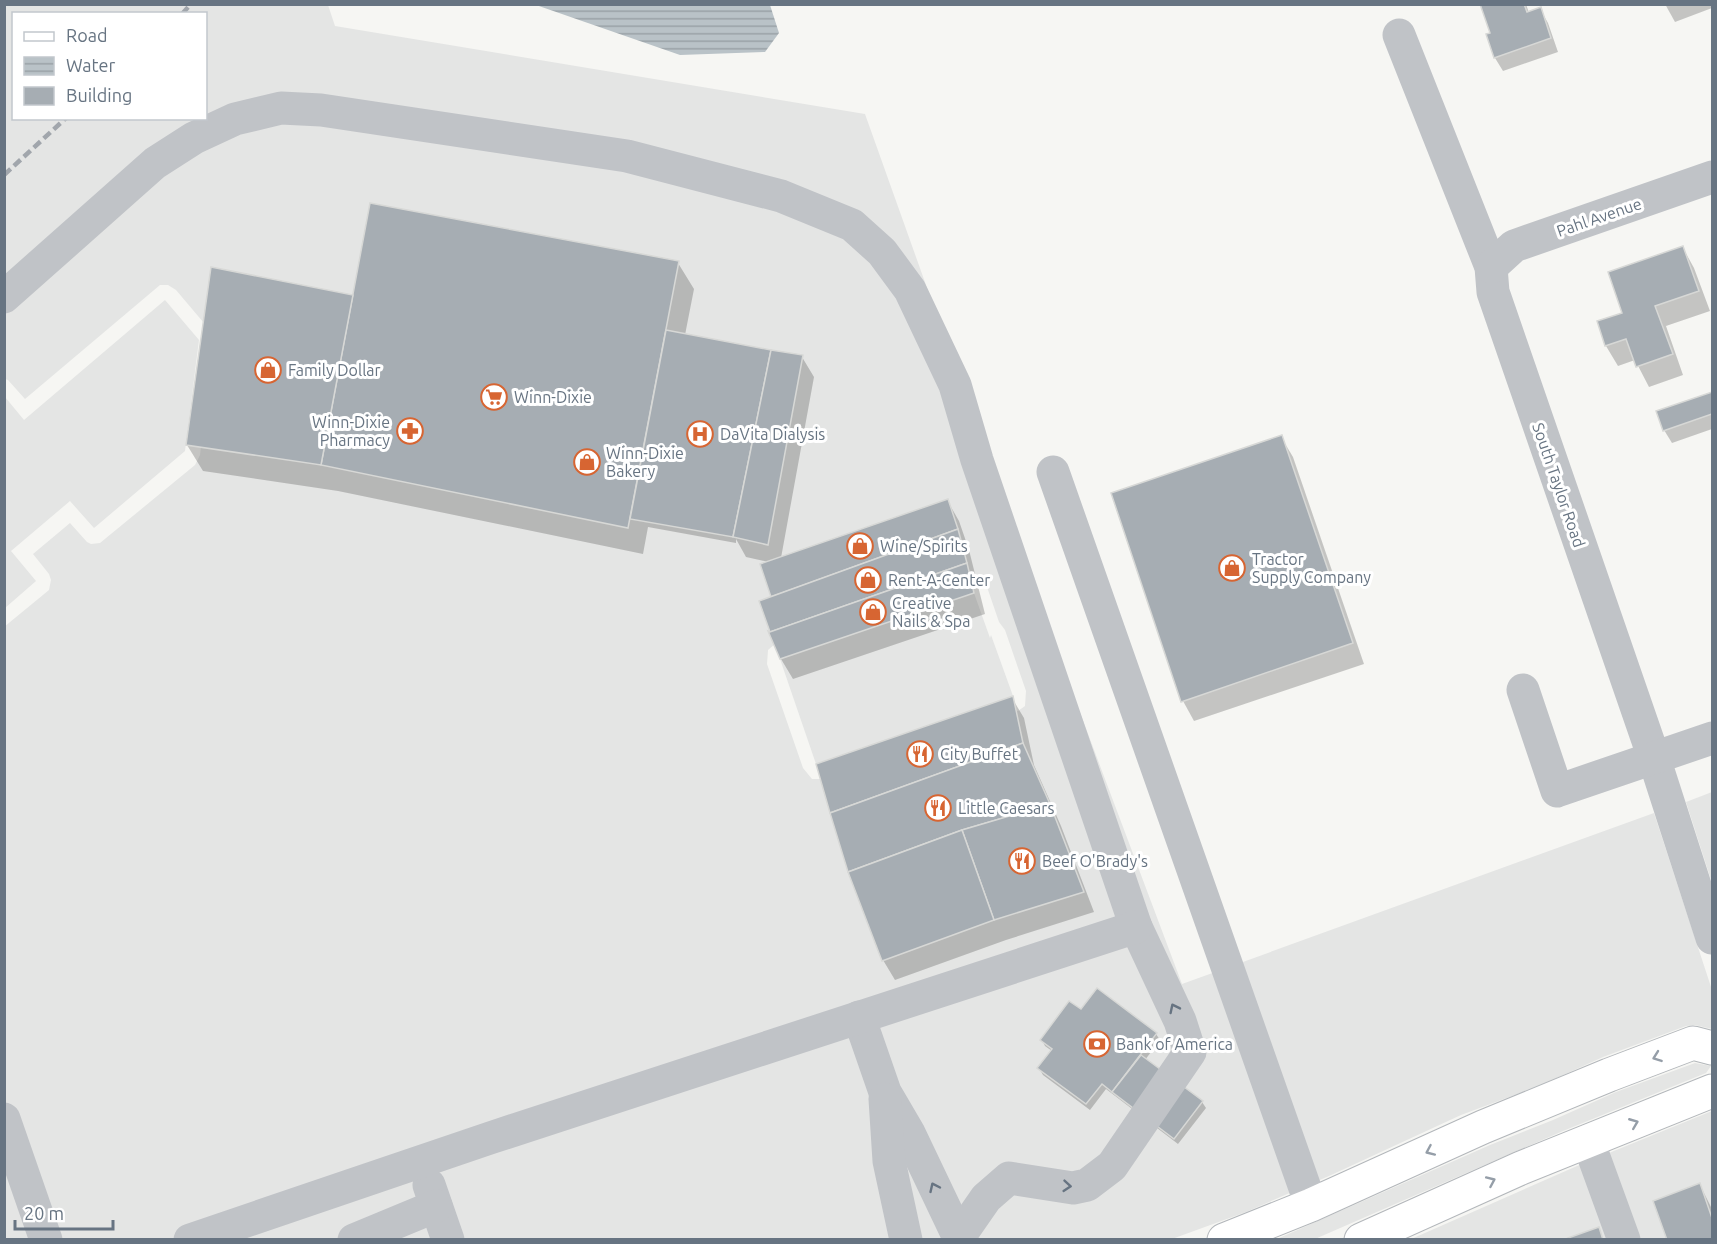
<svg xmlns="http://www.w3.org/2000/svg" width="1717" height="1244" font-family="Ubuntu,sans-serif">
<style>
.built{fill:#e4e5e4;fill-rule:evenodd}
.water{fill:url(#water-rules)}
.shadow{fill:#0003}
.building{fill:#a6adb3;stroke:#d7d8d6;stroke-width:1.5}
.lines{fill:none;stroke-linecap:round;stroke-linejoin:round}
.major-casing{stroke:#b3b7bb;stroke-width:35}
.minor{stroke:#c0c3c7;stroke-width:33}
.major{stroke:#fff;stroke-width:33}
.rail{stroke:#a1a6ac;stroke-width:4.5;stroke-dasharray:9 4.5;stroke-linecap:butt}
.oneway{stroke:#677482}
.oneway2{stroke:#959ea8}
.labels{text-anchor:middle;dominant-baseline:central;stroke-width:6;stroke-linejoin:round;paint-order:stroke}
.street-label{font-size:16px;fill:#677482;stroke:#fff}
.poi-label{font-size:16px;fill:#677482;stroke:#fff;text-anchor:start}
</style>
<defs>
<pattern id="water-rules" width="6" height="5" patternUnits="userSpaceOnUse" patternTransform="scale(1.5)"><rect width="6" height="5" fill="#b9c2c7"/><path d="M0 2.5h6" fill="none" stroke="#9aa2a7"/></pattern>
</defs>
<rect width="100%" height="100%" fill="#f6f6f3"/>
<g class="built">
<path d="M5,5H328L335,26L865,114L1049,630L1182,984L1654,813L1712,990V1029L1695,1025L1686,1026L1603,1057L1539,1086L1461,1115L1329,1176L1246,1212L1172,1239H5L4,627L49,590L51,580L49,574L33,554L70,523L87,542L91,544L100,543L195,465L200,455L213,343L209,329L176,290L168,285H160L25,399L8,380L5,379ZM14,14H206V118H14ZM969,578H978L986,584L999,622L1005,630L1026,691L1025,706L1018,711L822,779H812L803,768L767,664L768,650L775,644Z"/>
<path d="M165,300L199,340L185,451L94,528L70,501L11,551L36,581L5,608V397L24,420Z"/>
<path d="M974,593L990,638L991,635L1013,696L816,764L780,659Z"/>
<path d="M1712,792V883L1686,802Z"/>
<path d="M1695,1063L1711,1066L1706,1073L1563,1131L1315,1239H1277L1490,1145L1553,1120L1616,1092Z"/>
<path d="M1712,1111V1239L1409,1240L1577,1166Z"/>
</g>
<path class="water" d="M536,5H770L779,33L765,52L680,55Z"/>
<g class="shadow">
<path d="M1481,4H1526L1529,13L1540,9L1548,23L1558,52L1503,71L1495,58L1487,35L1492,34Z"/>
<path d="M1665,4H1712V8L1675,22Z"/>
<path d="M1683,248L1694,268L1710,311L1666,326L1683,375L1649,387L1635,360L1618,366L1606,346L1598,322L1624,314Z"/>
<path d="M678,263L694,289L685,335L802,357L814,377L781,558L947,500L959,521L969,550L985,614L793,679L781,659L761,602L773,597L769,562L746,557L736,539V543L648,527L643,554L338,491L203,471L187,445L354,297Z"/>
<path d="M1712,393V429L1672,443L1664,430L1658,412Z"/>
<path d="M1281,437L1293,457L1364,664L1194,721L1183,701Z"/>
<path d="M1012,698L1024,718L1034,765L1061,826L1094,912L1006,940L895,980L883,960Z"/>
<path d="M1081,1011L1156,1034L1160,1040L1145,1060L1202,1102L1206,1108L1178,1144L1106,1089L1090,1110L1043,1075L1039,1068L1052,1051L1045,1046L1042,1040Z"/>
<path d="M1700,1185L1712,1209V1240H1668Z"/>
</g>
<g class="building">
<path d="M1480,4H1524L1527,12L1541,7L1551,38L1494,58L1486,34L1490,33Z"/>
<path d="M370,203L679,261L628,528L321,465Z"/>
<path d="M1683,246L1699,291L1655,306L1673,354L1636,367L1626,339L1605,346L1597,321L1622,313L1608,272Z"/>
<path d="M211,267L353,295L321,465L186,445Z"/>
<path d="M666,330L771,350L733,537L630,519Z"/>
<path d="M771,350L803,355L768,545L733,537Z"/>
<path d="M1712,392V414L1663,431L1656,411Z"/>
<path d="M1282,435L1353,643L1181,702L1111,493Z"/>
<path d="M948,499L958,529L771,597L760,564Z"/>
<path d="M958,529L967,563L770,632L759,601Z"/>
<path d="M967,563L974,593L780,659L768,631L770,632Z"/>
<path d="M1013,696L1023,743L830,813L816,764Z"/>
<path d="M1023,743L1050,804L962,830L848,872L830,813Z"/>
<path d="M1050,804L1084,892L994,920L962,830Z"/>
<path d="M962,830L994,920L882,961L848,872Z"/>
<path d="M1097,988L1157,1033L1112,1092L1102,1084L1086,1104L1037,1068L1052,1049L1040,1040L1069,1001L1081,1009Z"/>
<path d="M1141,1055L1203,1101L1174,1139L1112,1092Z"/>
<path d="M1700,1183L1712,1218V1240H1667L1653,1201Z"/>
<path d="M1599,1227L1603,1240H1564L1568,1238Z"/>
</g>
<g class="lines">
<g class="major-casing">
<g id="major">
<path d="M1224,1240L1311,1205L1483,1127L1609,1075L1693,1043L1712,1048"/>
<path d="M1361,1240L1521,1168L1712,1091"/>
</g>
</g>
<g class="minor">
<path d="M1399,35L1491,267L1493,292L1654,758L1712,938"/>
<path d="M1491,267L1514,246L1712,177"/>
<path d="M4,297L155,163L194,138L235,119L281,108L321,110L627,156L781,196L852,225L882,252L910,290L955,385L977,460L1136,927L1180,1021L1190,1052L1112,1166L1087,1185L1073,1188L1009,1178L986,1198L959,1237"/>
<path d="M1053,472L1311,1205"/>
<path d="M1523,690L1557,791L1712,738"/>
<path d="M859,1017L885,1092L909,1133L960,1240"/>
<path d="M885,1099L889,1161L906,1240"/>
<path d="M4,1119L46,1240"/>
<path d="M1588,1141L1624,1240"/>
<path d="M429,1185L448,1240"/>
<path d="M190,1240L490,1138L1136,927"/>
<path d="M354,1240L436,1206"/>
</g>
<use href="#major" class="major"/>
<g class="rail">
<path d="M182,14L191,4"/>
<path d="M4,175L66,118"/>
</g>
</g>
<defs><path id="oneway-chevron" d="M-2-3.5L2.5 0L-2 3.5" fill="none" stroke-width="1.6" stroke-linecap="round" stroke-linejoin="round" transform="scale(1.5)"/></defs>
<g class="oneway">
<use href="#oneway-chevron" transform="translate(1174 1008) rotate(-116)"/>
<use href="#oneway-chevron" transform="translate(1067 1186) rotate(5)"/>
<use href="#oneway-chevron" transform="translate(934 1187) rotate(-115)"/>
</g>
<g class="oneway2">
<use href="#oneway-chevron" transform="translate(1657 1057) rotate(160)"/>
<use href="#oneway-chevron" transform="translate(1634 1123) rotate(-22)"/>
<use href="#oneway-chevron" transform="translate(1430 1151) rotate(156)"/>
<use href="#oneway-chevron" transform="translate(1491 1181) rotate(-24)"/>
</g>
<defs>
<g id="shop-ring" transform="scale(1.35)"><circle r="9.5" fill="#fff" stroke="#d76532" stroke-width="1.5"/><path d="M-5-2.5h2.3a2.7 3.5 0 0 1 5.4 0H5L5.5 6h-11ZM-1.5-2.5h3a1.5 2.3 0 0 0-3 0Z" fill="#d76532"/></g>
<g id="supermarket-ring" transform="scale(1.35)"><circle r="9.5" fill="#fff" stroke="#d76532" stroke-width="1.5"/><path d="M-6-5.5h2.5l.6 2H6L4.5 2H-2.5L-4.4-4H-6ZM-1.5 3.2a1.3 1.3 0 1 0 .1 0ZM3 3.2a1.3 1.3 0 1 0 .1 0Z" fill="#d76532"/></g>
<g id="pharmacy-ring" transform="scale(1.35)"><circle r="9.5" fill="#fff" stroke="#d76532" stroke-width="1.5"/><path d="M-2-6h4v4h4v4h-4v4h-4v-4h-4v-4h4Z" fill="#d76532"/></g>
<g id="hospital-ring" transform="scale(1.35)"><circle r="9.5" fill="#fff" stroke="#d76532" stroke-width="1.5"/><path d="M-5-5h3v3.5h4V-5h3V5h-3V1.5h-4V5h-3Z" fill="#d76532"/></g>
<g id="restaurant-ring" transform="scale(1.35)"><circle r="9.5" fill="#fff" stroke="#d76532" stroke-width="1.5"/><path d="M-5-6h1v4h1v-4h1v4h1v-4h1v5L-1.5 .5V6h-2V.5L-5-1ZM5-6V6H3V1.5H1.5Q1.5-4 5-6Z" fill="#d76532"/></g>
<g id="bank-ring" transform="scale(1.35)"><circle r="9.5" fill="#fff" stroke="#d76532" stroke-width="1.5"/><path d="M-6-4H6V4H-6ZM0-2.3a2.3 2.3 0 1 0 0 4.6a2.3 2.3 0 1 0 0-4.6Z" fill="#d76532"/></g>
</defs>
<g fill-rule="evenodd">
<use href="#shop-ring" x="268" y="370"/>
<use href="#supermarket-ring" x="494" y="397"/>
<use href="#pharmacy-ring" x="410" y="431"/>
<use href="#hospital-ring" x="700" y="434"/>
<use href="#shop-ring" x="587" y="462"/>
<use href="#shop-ring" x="860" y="546"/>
<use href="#shop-ring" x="1232" y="568"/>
<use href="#shop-ring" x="868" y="580"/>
<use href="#shop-ring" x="873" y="612"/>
<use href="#restaurant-ring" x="920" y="754"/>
<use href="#restaurant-ring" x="938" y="808"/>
<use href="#restaurant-ring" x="1022" y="861"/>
<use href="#bank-ring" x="1097" y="1044"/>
</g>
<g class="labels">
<g class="street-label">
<text transform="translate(1599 217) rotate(-19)">Pahl Avenue</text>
<text transform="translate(1559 485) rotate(71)">South Taylor Road</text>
</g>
<g class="poi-label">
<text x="288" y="370">Family Dollar</text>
<text x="514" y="397">Winn-Dixie</text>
<text x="390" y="422" text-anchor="end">Winn-Dixie<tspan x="390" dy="18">Pharmacy</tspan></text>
<text x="720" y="434">DaVita Dialysis</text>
<text x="606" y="453">Winn-Dixie<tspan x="606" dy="18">Bakery</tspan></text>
<text x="880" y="546">Wine/Spirits</text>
<text x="1252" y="559">Tractor<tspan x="1252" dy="18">Supply Company</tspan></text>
<text x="888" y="580">Rent-A-Center</text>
<text x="892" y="603">Creative<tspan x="892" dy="18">Nails &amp; Spa</tspan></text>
<text x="940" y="754">City Buffet</text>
<text x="958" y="808">Little Caesars</text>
<text x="1042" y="861">Beef O'Brady's</text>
<text x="1116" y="1044">Bank of America</text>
</g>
</g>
<rect width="1717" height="1244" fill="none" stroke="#677482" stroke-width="12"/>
<rect x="12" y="12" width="195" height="108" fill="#ffffff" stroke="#c2c7cd" stroke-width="1.5"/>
<rect x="24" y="32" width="30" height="9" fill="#ffffff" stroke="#c2c7cd" stroke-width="1.5"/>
<text x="66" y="42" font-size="18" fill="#677482">Road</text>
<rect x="24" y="57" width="30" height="18" fill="url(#water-rules)" stroke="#c2c7cd" stroke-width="1.5"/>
<text x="66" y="72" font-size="18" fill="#677482">Water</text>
<rect x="24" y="87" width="30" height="18" fill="#a6adb3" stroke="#c2c7cd" stroke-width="1.5"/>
<text x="66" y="102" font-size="18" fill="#677482">Building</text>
<path d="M15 1220v9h98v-9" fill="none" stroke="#677482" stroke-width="3"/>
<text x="24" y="1220" font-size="18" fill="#677482" stroke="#ffffff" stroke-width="4.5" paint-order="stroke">20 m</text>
</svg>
